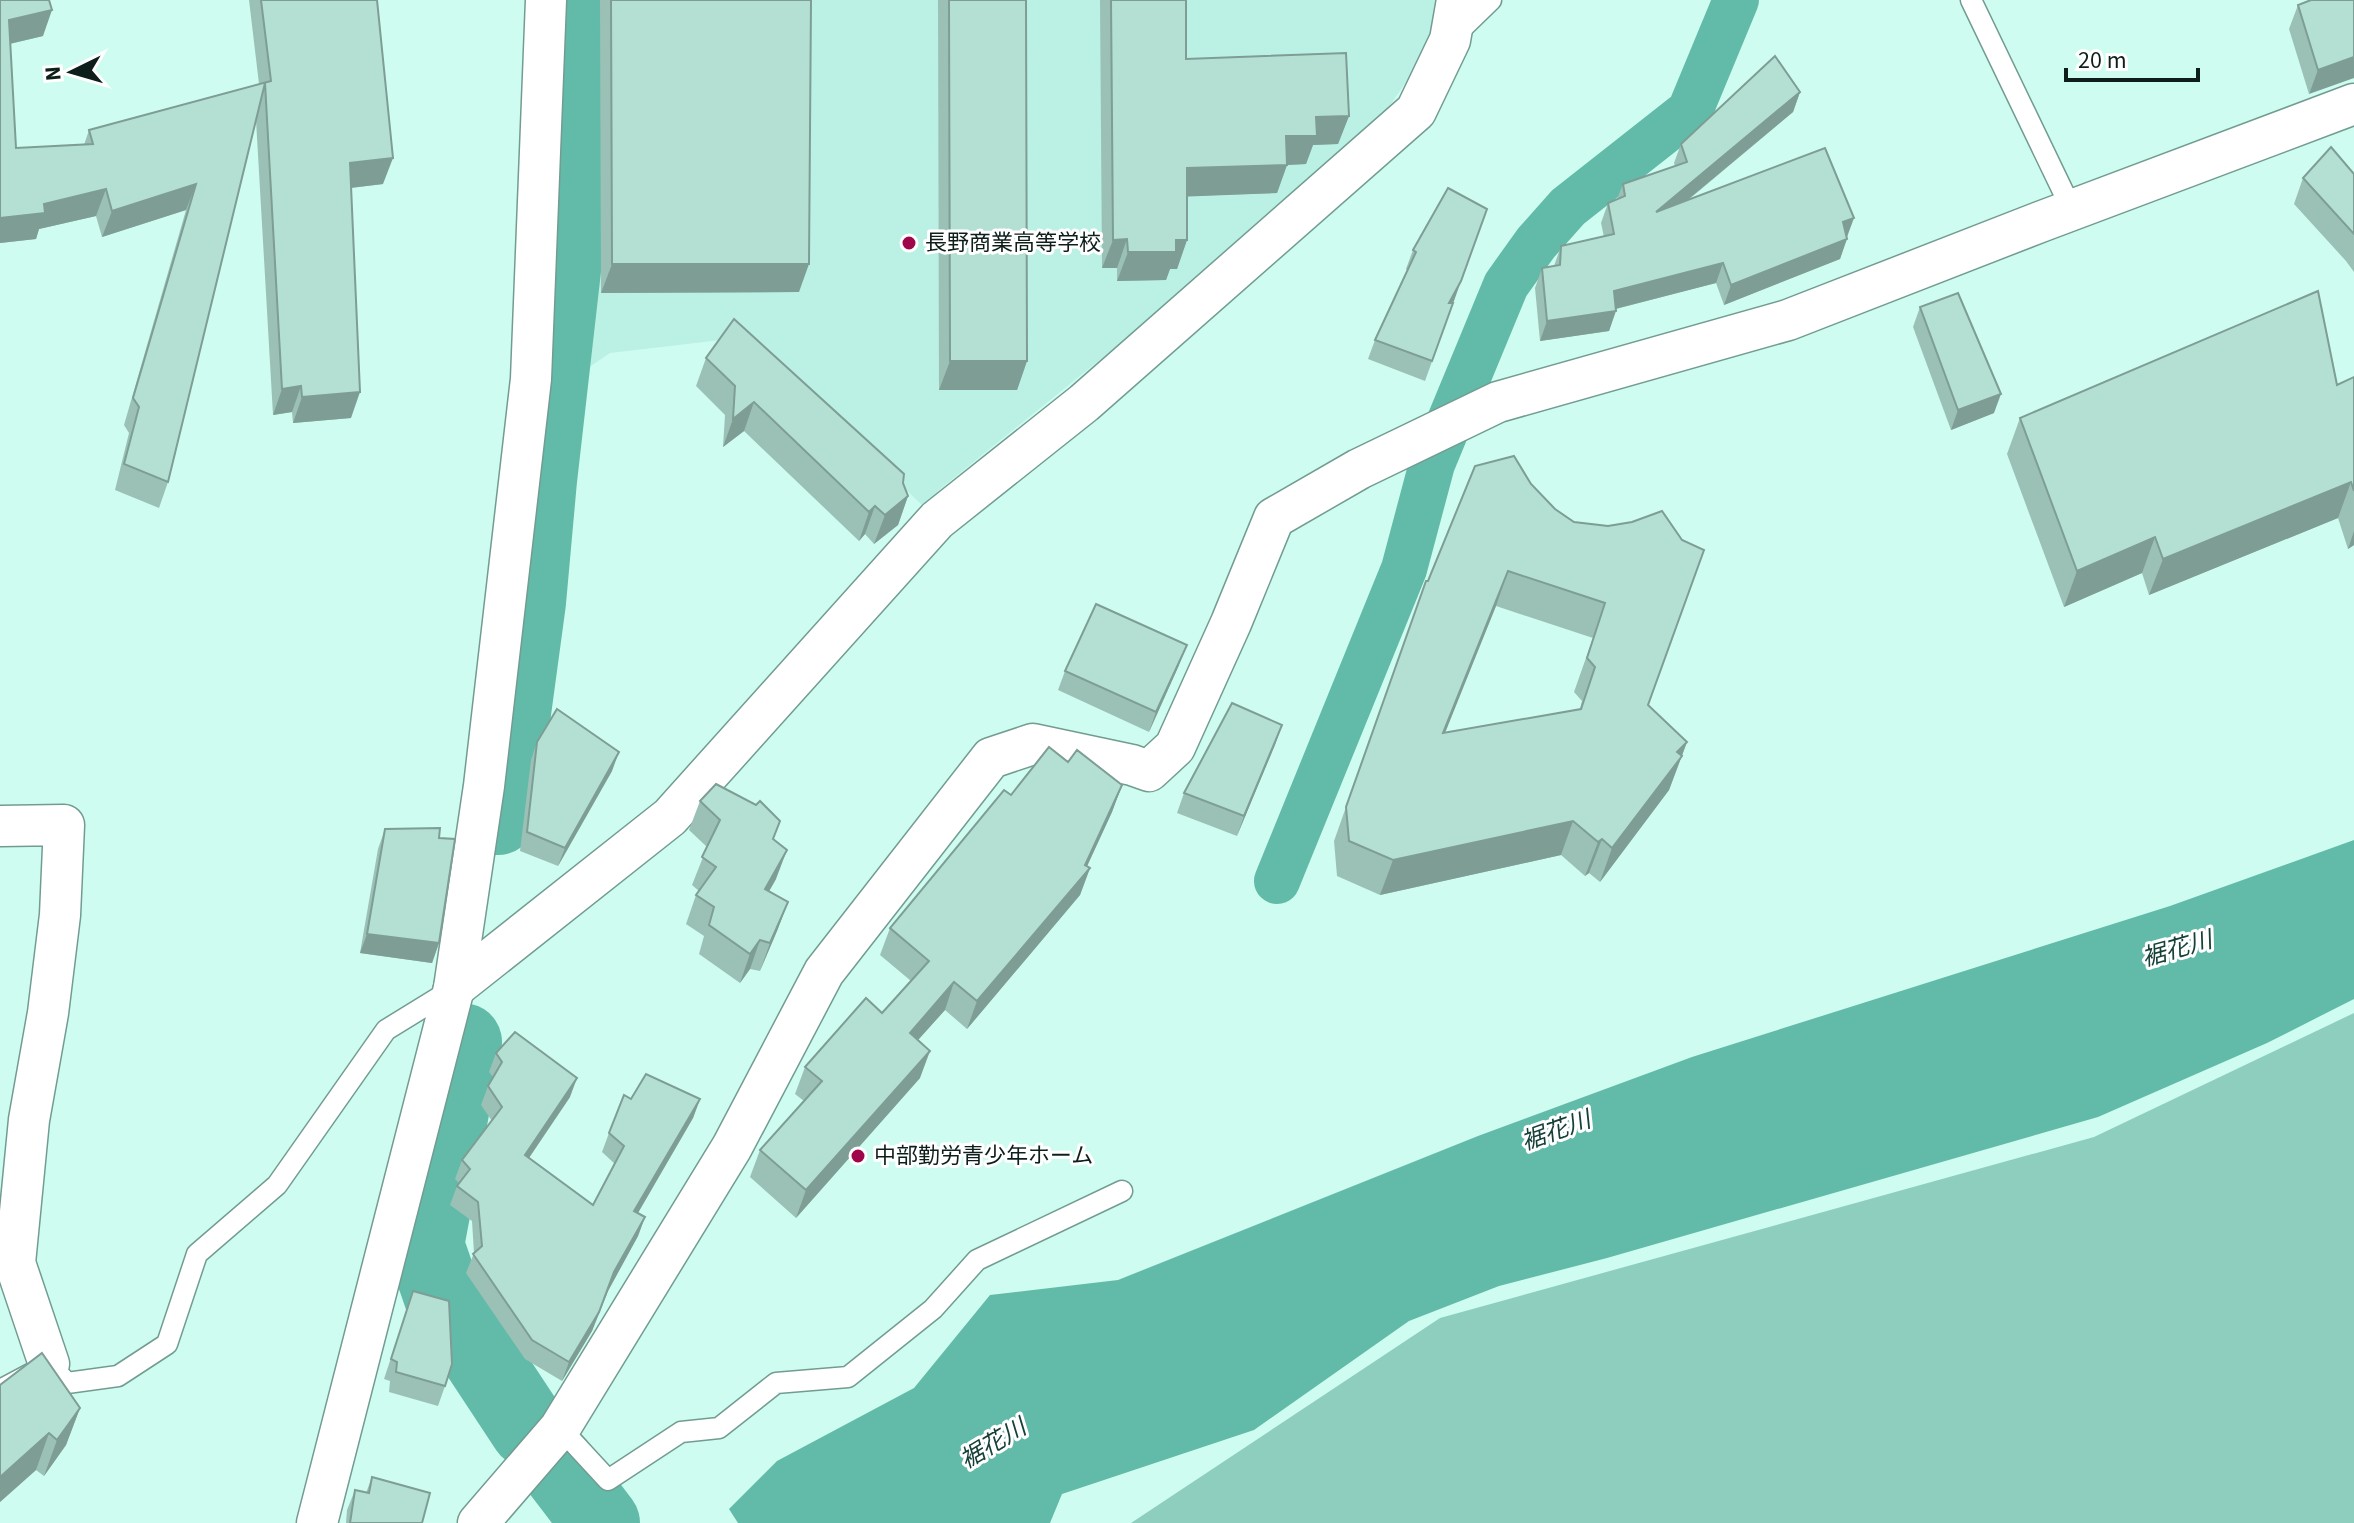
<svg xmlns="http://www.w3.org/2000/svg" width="2354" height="1523" font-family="'Source Sans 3','Noto Sans JP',sans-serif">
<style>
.built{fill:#bbf1e4}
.green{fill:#8ecebf}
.water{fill:#61bba8}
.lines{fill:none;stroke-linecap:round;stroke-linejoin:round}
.canal{stroke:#61bba8;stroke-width:46}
.river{stroke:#61bba8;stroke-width:78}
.lane-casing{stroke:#729c91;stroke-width:23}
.street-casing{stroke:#729c91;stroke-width:43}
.lane{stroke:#fff;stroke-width:20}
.street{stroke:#fff;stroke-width:40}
.wall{fill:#9bc1b6;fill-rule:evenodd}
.shaded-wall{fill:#7e9d94}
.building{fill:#b4e0d4;stroke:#7e9d94;stroke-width:2;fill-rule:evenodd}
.poi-dot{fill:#a0064a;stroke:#fff;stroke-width:3}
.labels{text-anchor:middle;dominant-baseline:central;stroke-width:6;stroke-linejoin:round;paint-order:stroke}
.poi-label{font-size:22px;fill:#0e1f1b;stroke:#fff;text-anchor:start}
.water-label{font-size:24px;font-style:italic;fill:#174138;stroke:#fff}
</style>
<rect width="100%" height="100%" fill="#cffcf0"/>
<path class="built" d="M582,0H1441L1435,40L1360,149L939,490L925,508L747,337L610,353L566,383L571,354Z"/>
<path class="green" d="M2354,1013V1523H1131L1440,1318L2094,1137Z"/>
<path class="water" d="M2354,840V999L2267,1043L2098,1117L1607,1258L1499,1286L1409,1321L1254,1430L1062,1494L1050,1523H738L729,1509L777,1461L914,1388L990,1295L1118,1280L1478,1136L1692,1057L2170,906Z"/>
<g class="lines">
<path class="canal" d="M1277,881L1404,569L1432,464L1506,285L1536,243L1568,207L1690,111L1736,0"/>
<g class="river">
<path d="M498,816L527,602L538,480L564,252L573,0"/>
<path d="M463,1042L425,1245L444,1300L529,1429"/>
<path d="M556,1464L601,1523"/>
</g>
<g class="lane-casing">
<g id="lane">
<path d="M1971,0L2072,210"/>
<path d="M1456,34L1491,0"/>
<path d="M0,1390L49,1364L67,1383L118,1376L167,1344L197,1254L277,1185L386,1030L451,990"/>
<path d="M560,1428L608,1480L681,1432L719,1428L776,1383L848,1377L933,1309L977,1260L1122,1191"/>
</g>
</g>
<g class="street-casing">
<g id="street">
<path d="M0,826L64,825L60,915L48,1013L29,1120L15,1263L49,1364"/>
<path d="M454,988L670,817L937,520L1084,403L1416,111L1450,40L1457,0"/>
<path d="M317,1523L454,988L484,786L531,379L546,0"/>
<path d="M478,1523L560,1428L732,1147L824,972L991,758L1033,744L1132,765L1149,771L1175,747L1231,623L1274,518L1359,469L1498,402L1788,320L2040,222L2354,104"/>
</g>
</g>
<use href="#lane" class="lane"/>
<use href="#street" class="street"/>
</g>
<g class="wall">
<path d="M0,0L43,36L10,44L16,148L84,145L89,130L259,84L249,0H377L383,184L351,188V418L293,423L292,412L273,415L256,120L168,482L159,508L115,490L129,433L124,425L186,210L102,237L96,216L39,229L36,239L0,243Z"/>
<path d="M600,0H811L799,292L601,293Z"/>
<path d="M938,0H1026L1027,361L1017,390H939Z"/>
<path d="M1100,0H1186V59L1349,116L1338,144L1313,145L1306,164L1287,165L1277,193L1187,196V240L1177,269H1170L1166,280L1117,281V268H1102Z"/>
<path d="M2354,0L2309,94L2289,29L2298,5Z"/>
<path d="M1800,92L1793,112L1687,201L1847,237L1840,259L1724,305L1716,283L1616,309L1609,331L1540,341L1535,288L1542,268L1554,266L1561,246L1604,237L1601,223L1608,203L1617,199L1623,184L1675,166L1674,163L1681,144Z"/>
<path d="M2354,174V272L2346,261L2294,204L2303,178Z"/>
<path d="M1448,188L1453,303L1425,381L1368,359L1375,340L1407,270L1406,269L1413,250Z"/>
<path d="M1920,307L1994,413L1951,430L1913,327Z"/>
<path d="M706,358L903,483L908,496L898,525L874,544L865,534L859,541L744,431L723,447L725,415L696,386Z"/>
<path d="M2354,377V545L2348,549L2338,518L2149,595L2142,573L2064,607L2007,454L2020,418L2337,385Z"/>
<path d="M1531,484L1555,509L1574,522L1648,705L1687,742L1669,790L1600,882L1589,873L1585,876L1561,855L1380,895L1337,876L1334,841L1426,581H1428ZM1496,606L1593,638L1574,692L1582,701L1580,709L1444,733Z"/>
<path d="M1179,665L1149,732L1058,690L1065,671Z"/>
<path d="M1282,725L1237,836L1177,813L1184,793Z"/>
<path d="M537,742L612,771L558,866L520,851L531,760Z"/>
<path d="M1122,785L1112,812L1087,866L1090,868L1080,895L967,1029L945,1010L918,1040L920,1078L796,1218L750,1177L760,1150L804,1101L795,1094L805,1067L882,1013L911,981L880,955L890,928L1011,795Z"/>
<path d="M700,801L774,839L776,879L769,891L788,902L777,931L760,971L750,969L740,983L699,954L704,936L686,924L696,895L699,891L692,885L707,847L689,830Z"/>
<path d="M385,829L439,838V943L432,963L360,953L378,849Z"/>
<path d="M496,1053L570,1097L529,1158L593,1205L615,1164L602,1152L609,1133L631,1099H700L693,1118L638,1213L645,1217L638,1236L608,1291L592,1331L562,1381L525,1359L466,1273L474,1253L472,1221L450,1205L457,1186L459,1183L455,1179L462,1160L492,1121L481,1105L488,1086L493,1077L489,1072Z"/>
<path d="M413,1291L445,1386L438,1406L389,1392L390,1381L384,1379Z"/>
<path d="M0,1385L80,1408L66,1445L44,1476L36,1470L0,1502Z"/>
<path d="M372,1477L422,1523H346L347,1510L355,1490L366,1493Z"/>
</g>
<g class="shaded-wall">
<path d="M52,10L43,36L0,46L9,20Z"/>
<path d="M2354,57V78L2309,94L2318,70Z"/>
<path d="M1800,92L1793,112L1649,232L1656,212Z"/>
<path d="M1349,116L1338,144L1313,145L1306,164L1287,165L1277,193L1176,197L1187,168L1286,136L1316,117Z"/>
<path d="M393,158L383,184L341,189L350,163Z"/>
<path d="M196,184L186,210L102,237L112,211Z"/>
<path d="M106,189L96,216L39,229L36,239L0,243V218L44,204Z"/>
<path d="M1854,218L1847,237L1843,222Z"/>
<path d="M1127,239L1117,268H1102L1113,240Z"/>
<path d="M1847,239L1840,259L1724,305L1731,285Z"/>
<path d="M1176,240H1187L1177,269H1170L1166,280L1117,281L1128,252Z"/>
<path d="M1723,263L1716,283L1607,311L1614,291Z"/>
<path d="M612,264H809L799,292L601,293Z"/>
<path d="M1461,281L1454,301L1442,323L1449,303Z"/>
<path d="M1616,311L1609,331L1540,341L1547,321Z"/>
<path d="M950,361H1027L1017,390H939Z"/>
<path d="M301,386L292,412L273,415L282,389Z"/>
<path d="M360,392L351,418L293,423L302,397Z"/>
<path d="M2001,394L1994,413L1951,430L1958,410Z"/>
<path d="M754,402L744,431L723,447L733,419Z"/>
<path d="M2351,482L2338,518L2149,595L2163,559Z"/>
<path d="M908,496L898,525L874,544L885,515Z"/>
<path d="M875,506L865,534L859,541L869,512Z"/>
<path d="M2354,531V545L2348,549Z"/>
<path d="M2155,537L2142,573L2064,607L2077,571Z"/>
<path d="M1508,571L1496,606L1431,768L1443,733Z"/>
<path d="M1187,645L1179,665L1149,732L1156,712Z"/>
<path d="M1282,725L1275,745L1237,836L1244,816Z"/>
<path d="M1687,742L1669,790L1600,882L1612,848L1677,752Z"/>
<path d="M619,752L612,771L558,866L565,848Z"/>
<path d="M1122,785L1112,812L1083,875L1090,868L1080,895L967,1029L977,1001L1085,865Z"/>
<path d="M1573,821L1561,855L1380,895L1393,860Z"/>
<path d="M1602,839L1589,873L1585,876L1598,842Z"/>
<path d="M787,850L776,879L754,918L765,889Z"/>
<path d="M788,902L777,931L760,971L770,943Z"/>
<path d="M367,934L439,943L432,963L360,953Z"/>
<path d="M760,940L750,969L740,983L750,954Z"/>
<path d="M954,982L945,1010L900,1060L910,1033Z"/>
<path d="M930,1051L920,1078L796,1218L806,1190Z"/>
<path d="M577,1078L570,1097L518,1174L525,1155Z"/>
<path d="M700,1099L693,1118L628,1230L634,1211Z"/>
<path d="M645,1217L638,1236L608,1291L592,1331L562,1381L569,1362L614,1272Z"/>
<path d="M80,1408L66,1445L44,1476L57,1440Z"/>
<path d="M49,1433L36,1470L0,1502V1477Z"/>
</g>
<g class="building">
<path d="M0,0H49L52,10L9,20L16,148L93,144L89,130L271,81L261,0H377L393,158L350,163L360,392L302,397L301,386L282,389L265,83L168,482L124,464L139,407L133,398L196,184L112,211L106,189L44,204L45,213L0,218Z"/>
<path d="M611,0H811L809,264H612Z"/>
<path d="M949,0H1026L1027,361H950Z"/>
<path d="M1111,0H1186V59L1346,53L1349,116L1316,117L1317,136H1286L1287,165L1187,168V240H1176V252H1128L1127,239L1113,240Z"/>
<path d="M2311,0H2354V57L2318,70L2298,5Z"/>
<path d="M1775,56L1800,92L1656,212L1825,148L1854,218L1843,222L1847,239L1731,285L1723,263L1614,291L1616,311L1547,321L1542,268L1560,265L1561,246L1614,234L1608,203L1625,196L1623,184L1687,162L1681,144Z"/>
<path d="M2331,147L2354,174V234L2303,178Z"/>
<path d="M1448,188L1487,209L1461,281L1449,303H1453L1432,361L1375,340L1416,252L1413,250Z"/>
<path d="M2318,291L2337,385L2354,377V491L2351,482L2163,559L2155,537L2077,571L2020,418Z"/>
<path d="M1958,293L2001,394L1958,410L1920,307Z"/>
<path d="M734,319L904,474L903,483L908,496L885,515L875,506L869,512L754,402L733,419L735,386L706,358Z"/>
<path d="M1514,456L1531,484L1555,509L1574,522L1608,526L1632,522L1662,511L1682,540L1704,550L1648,705L1687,742L1677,752L1682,756L1612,848L1602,839L1598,842L1573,821L1393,860L1349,841L1346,807L1426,581H1428L1475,466ZM1508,571L1605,603L1587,658L1595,667L1581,709L1443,733Z"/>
<path d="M1096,604L1187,645L1156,712L1065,671Z"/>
<path d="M1232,703L1282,725L1244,816L1184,793Z"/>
<path d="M557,709L619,752L565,848L527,832L537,742Z"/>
<path d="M1049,747L1068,762L1077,750L1122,785L1085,865L1090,868L977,1001L954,982L910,1033L930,1051L806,1190L760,1150L822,1081L805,1067L866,998L882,1013L929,961L890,928L1004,790L1011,795Z"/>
<path d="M716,784L756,805L760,801L780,821L773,839L787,850L765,889L788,902L770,943L760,940L750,954L709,925L714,907L696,895L716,867L702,857L720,820L700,801Z"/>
<path d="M440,828L439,838L455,839L439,943L367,934L385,829Z"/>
<path d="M515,1032L577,1078L525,1155L593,1205L624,1146L609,1133L624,1095L631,1099L646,1074L700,1099L634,1211L645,1217L614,1272L599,1312L569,1362L532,1340L473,1254L482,1246L478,1202L457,1186L470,1169L462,1160L502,1107L488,1086L502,1062L496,1053Z"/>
<path d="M413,1291L449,1301L452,1364L445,1386L396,1372L397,1362L391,1359Z"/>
<path d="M42,1353L80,1408L57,1440L49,1433L0,1477V1385Z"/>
<path d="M372,1477L430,1493L422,1523H350L355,1490L369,1493Z"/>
</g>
<g class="poi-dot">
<circle cx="909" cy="243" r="8"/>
<circle cx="858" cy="1156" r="8"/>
</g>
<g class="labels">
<g class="poi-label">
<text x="925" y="243">長野商業高等学校</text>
<text x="874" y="1156">中部勤労青少年ホーム</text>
</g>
<g class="water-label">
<text transform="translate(2177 949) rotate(-16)">裾花川</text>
<text transform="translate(1556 1131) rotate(-20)">裾花川</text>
<text transform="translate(993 1444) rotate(-31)">裾花川</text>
</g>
</g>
<g transform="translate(72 72) rotate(265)" stroke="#ffffff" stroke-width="6" paint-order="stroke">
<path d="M0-6L14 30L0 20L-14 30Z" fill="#0e1f1b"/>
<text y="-12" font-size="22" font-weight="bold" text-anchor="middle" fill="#0e1f1b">N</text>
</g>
<path d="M2066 68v12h132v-12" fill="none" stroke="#0e1f1b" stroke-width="4"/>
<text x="2078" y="68" font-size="24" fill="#0e1f1b" stroke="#ffffff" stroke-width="6" paint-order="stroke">20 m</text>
</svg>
